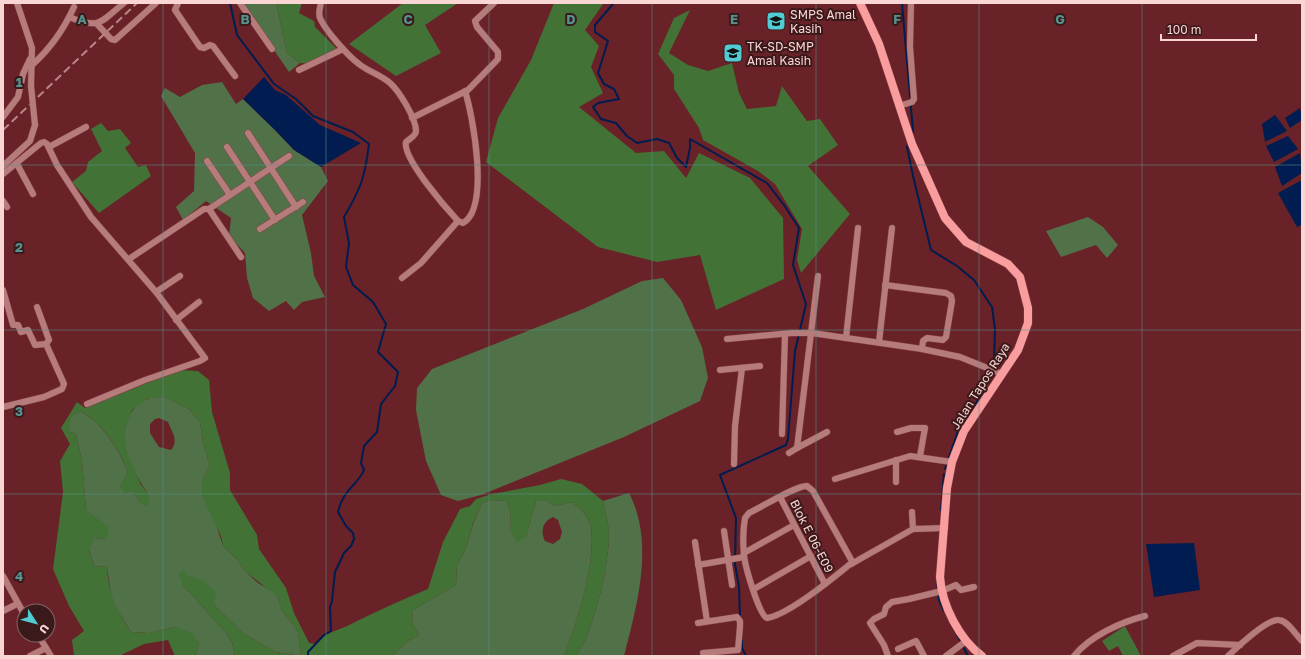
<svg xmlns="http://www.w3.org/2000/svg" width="1305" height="659" font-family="'Golos Text',sans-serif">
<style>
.green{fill:#517248;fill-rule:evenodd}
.forest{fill:#437236}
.water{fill:#001c50}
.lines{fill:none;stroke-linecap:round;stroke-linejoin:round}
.stream{stroke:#001c50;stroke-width:2}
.street-casing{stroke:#834246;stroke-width:7}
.secondary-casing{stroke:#834246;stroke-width:9}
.street{stroke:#b67c7c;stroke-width:6}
.secondary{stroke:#fa9d9e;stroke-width:8}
.rail{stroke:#b98587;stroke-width:2;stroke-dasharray:8 4;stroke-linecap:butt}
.street-bridge-casing{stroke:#834246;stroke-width:7;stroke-linecap:butt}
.street-bridge{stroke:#b67c7c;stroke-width:6}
.grid{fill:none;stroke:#55928d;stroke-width:1;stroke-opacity:0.55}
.labels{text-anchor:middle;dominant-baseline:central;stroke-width:4;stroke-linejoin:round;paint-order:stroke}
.poi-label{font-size:12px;fill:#f9d5d4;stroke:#3a191a;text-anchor:start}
.street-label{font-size:12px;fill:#f9d5d4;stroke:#3a191a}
.grid-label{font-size:13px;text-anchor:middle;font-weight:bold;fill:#55928d;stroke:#3a191a;stroke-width:4;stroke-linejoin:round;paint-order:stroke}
</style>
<rect width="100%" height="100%" fill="#692227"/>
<g class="green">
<path d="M246,3H276L287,53L300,63L289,72L243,5Z"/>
<path d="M222,82L236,104L243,99L274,129L294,150L321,167L328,181L302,215L311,253L314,276L325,297L302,302L294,310L286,301L269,311L253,298L247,278L245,253L229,236L231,218L206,201L183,220L176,207L194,191L195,153L161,96L165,88L180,97L202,85Z"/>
<path d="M1088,217L1103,227L1118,245L1107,258L1096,245L1061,257L1046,231Z"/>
<path d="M663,278L681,300L702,347L708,378L700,401L624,437L481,495L458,501L441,495L426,461L416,410L417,388L432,369L583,309L642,281Z"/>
<path d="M163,396L189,409L200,422L203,442L210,466L202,481L223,546L236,558L246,572L258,583L272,591L278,597L282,611L291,621L298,632L301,656L275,652L243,633L214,605L199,580L187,576L183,585L227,634L232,642L235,656H195L199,643L175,627L149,633L131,632L112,601L107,567L94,566L89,549L94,538L107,539L86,510L82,460L76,434L70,432L68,424L72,415L81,411C104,425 118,448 128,472L120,487L133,490L140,503L148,494C140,482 130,466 126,450C121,432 128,405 148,399C153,397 158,397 163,396ZM159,418L168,422C172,432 179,441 171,450L159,447L150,433V424L155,419Z"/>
<path d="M629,493C655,543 637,605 624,656H576C594,632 609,565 609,535C609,524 605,512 603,501Z"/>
<path d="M491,500L507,501L510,511L511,531L526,537L536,501H547L555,506L572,502C581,509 589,516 591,528C596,564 577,623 564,656H392L408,641L419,635L412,623L413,610L456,585L457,565L466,548L473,524L482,503ZM553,517L558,520L562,532L560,539L553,544L545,541C540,531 543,521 553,517Z"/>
</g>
<g class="forest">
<path d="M276,3H302L299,13L314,21L315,27L337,49L309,64L300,63L287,53Z"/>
<path d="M403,3H458L425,25L441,53L396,76L349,44Z"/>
<path d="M554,3L603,4L585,30L599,46L591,67L603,93L579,107L636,153L664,151L686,178L699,153L750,178L783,218L784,279L716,310L700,255L657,262L598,247L486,162L498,118L531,60Z"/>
<path d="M690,10L669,53L688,65L708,71L732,63L739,93L747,109L776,106L782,86L807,121L820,119L838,145L808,166L850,214L801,273L797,260L802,229L775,184L758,171L703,140L699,128L674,89V75L658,54L674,18Z"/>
<path d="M101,123L108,131L120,129L131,143L125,148L138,167L146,165L151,176L99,213L72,182L86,171L88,162L102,151L91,129Z"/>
<path d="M179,370L198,371L209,380L212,412L230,473V490L257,535L259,549L286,588L294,613L309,643L316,644C327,631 335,632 349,625C375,612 401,600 428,589L443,542L460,509L470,506L476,499L492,494L540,485L561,479L582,484L603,501C605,512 609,524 609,535C609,565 594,632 576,656H564C577,623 596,564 591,528C589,516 581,509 572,502L555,506L547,501H536L526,537L517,543L511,532L510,511L507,501L491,500L482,503L473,523L466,548L457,565L456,585L413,610L412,623L419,635L408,641L392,656H235L232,642L227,634L183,585L178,573L184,570L187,576L202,580L216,592L214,605L243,633L275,652L301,656L298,632L291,621L282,611L278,597L246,572L236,558L223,546L221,536L202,496V481L210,466L203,442L200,422L189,409L163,396L147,399L132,410L125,429L126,450L140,483L148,494L150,503L146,506L140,503L133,490L126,494L120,487L128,472C118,447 104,425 81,411L72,415L69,424L70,432L76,434L82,460L86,510L109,527L107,539L94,538L89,550L94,566L107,567C109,596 116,608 131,632L149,633L175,627L193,633L199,643L195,656H175L168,640L144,644L119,656H74L72,640L84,631L69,606L53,569L63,492L60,461L70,444L61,428L77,402L85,408Z"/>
<path d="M1125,626L1141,656H1123L1118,646L1109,651L1102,641Z"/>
</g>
<g class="water">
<path d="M264,77L275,90L286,95L320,125L361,143L321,167L294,150L274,129L243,99Z"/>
<path d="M1300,108L1302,120L1290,128L1285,118Z"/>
<path d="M1275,115L1287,131L1265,142L1262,124Z"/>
<path d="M1288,136L1298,149L1274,162L1266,146Z"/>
<path d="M1300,153L1302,173L1282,186L1275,167Z"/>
<path d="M1302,180V225L1297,227L1278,193Z"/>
<path d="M1194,543L1200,590L1154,597L1146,544Z"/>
</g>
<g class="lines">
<g class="stream">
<path d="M230,3L237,35L274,84L296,99L313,116L353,132L369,144C365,177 361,188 344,217L349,243L346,267L353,285L373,302L386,324L378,352L398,372L395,386L381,404L377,432L364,446L361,463L364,470C358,485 343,489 338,512L346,526L353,533L354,539L351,546L344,553L335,572L332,601L330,607L331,631L324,635L308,652V656"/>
<path d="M611,3L613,4L595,25V32L608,41L598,73L604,84L614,89L619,99L598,103L593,107L601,119L616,123L627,136L637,143L657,139L669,143L677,158L686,167L690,148V139L767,183L784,205L799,228L793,265L806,304L795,351L788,439L786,445L720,475L736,518L735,564L739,587L740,617"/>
<path d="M902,3L913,131L912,135"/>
<path d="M909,143L907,147L913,176L931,250L957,266L974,280L992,307L995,329L994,361L992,372L981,395L958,431L945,469"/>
<path d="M941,510L944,474"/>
<path d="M937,583L939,600L944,611"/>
<path d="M953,627L968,656"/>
<path d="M742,640V648L746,656"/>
</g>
<g class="street-casing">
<g id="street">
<path d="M17,3L32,48L31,86"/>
<path d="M178,3L175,10L200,47L204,48L210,45L213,46L235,76"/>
<path d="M240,3L272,49"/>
<path d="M321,3C320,8 318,13 320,18C325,30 348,56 359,64C369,72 381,75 390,83C399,91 416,118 416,131C416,136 409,139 406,142C402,158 446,208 458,221L463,223C490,208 473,116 465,91"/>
<path d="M69,17C101,30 100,22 124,3"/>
<path d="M97,24L111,39L115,40L156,3"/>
<path d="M31,66C49,50 64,29 74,7"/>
<path d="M299,70L343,49"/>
<path d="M899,106L912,102L914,99L910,47L911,3"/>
<path d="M3,117L18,97L23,74L30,59"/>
<path d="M412,118L468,90L498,59V52L477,27L475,21L494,3"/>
<path d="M248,133L296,207"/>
<path d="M49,147L86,127"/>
<path d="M227,147L275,220"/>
<path d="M207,161L230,195"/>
<path d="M17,164L33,194"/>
<path d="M3,166L30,141L35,125"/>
<path d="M3,174L41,143L44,142L47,144L57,165L91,217L156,292L205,358L200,361L145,380L87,404"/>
<path d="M3,201L7,207"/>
<path d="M209,209L241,257"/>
<path d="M260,229L303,202"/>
<path d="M129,259L204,209H209L289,156"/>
<path d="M402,278L421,263L458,221"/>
<path d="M885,285L946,293L951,296L952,301L946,337L943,340L927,338L923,341L922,349"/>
<path d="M3,290L13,325H18L21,332L28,330L35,345L46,344L49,340L37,307"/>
<path d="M156,292L180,276"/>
<path d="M176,320L199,302"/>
<path d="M846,338L858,228"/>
<path d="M727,339L792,333H812L922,349L960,357L1002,374"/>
<path d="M879,342L892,228"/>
<path d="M720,370L760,366"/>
<path d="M3,407L44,397L62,389L64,384L46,344"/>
<path d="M897,432L911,428H925L920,456"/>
<path d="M782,434L785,334"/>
<path d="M797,448L827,432"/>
<path d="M789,453L797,448L818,276"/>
<path d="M896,460V482"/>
<path d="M734,464L735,426L742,368"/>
<path d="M835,479L910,456L952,462"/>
<path d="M780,497L825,584"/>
<path d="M912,512L913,529"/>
<path d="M724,531L732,585"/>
<path d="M695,542L707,621"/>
<path d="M744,553L794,525"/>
<path d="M853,563L813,491L807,486C797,485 760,508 749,513L745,518C743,529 743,544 744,555C745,566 759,615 767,618C788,615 832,579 849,565L853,563L913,529L945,528"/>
<path d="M698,565L744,557"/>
<path d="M3,576L24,614"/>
<path d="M754,589L811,556"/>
<path d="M3,611L17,604"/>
<path d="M698,623L737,617L740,621V626L738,650L703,653"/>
<path d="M38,635L51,656"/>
<path d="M898,649L916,641L924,656"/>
<path d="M30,656L46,648"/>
<path d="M888,656L884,645L870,623L874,619L884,614L886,607L892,602L909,599L942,591L956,585L961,590L974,587"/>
<path d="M946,656L966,641"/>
<path d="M1074,656C1090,636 1121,622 1145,616"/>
<path d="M1173,656L1197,643L1240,645"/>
<path d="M1228,656C1236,648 1268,618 1279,620C1288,621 1296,635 1302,641"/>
</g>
</g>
<g class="secondary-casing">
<path id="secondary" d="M860,3L879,44L912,144L945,218L966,242L1008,264L1020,277L1028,308V323L1018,350L964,431L952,462L947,488L940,577C942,605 959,639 982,656"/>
</g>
<use href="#street" class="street"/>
<use href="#secondary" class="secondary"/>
<path class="rail" d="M3,130L137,3"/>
<g class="street-bridge-casing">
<path id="street-bridge" d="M31,86L35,125"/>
</g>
<use href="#street-bridge" class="street-bridge"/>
</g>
<path class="grid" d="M163,3V656M326,3V656M489,3V656M652,3V656M816,3V656M979,3V656M1142,3V656M3,165H1302M3,330H1302M3,494H1302"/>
<defs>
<g id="school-square" transform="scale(1)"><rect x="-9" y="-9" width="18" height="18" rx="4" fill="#51ccd2" stroke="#3a191a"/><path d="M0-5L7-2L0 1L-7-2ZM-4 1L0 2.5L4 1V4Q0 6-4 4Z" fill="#111"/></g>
</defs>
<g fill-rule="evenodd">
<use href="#school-square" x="776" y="21"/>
<use href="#school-square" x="733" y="53"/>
</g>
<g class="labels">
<g class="poi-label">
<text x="790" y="14">SMPS Amal<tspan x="790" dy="14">Kasih</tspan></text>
<text x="747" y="46">TK-SD-SMP<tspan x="747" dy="14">Amal Kasih</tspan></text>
</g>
<g class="street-label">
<text transform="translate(980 386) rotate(-58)">Jalan Tapos Raya</text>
<text transform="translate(812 536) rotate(63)">Blok E 06-E09</text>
</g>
</g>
<g class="grid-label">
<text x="82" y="24">A</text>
<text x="245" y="24">B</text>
<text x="408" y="24">C</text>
<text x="571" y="24">D</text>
<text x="734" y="24">E</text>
<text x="897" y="24">F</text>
<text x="1060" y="24">G</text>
<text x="19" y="87">1</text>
<text x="19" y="252">2</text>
<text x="19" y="416">3</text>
<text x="19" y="581">4</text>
</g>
<rect width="1305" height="659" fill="none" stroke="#f9d5d4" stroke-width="8"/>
<g transform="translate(36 623) rotate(126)"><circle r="19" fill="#3a191a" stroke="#866464"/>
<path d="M0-3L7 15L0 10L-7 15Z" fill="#51ccd2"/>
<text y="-6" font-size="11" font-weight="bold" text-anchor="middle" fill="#f9d5d4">U</text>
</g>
<path d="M1161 34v6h95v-6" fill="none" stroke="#f9d5d4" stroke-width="2"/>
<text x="1167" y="34" font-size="12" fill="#f9d5d4" stroke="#3a191a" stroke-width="3" paint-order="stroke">100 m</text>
</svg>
